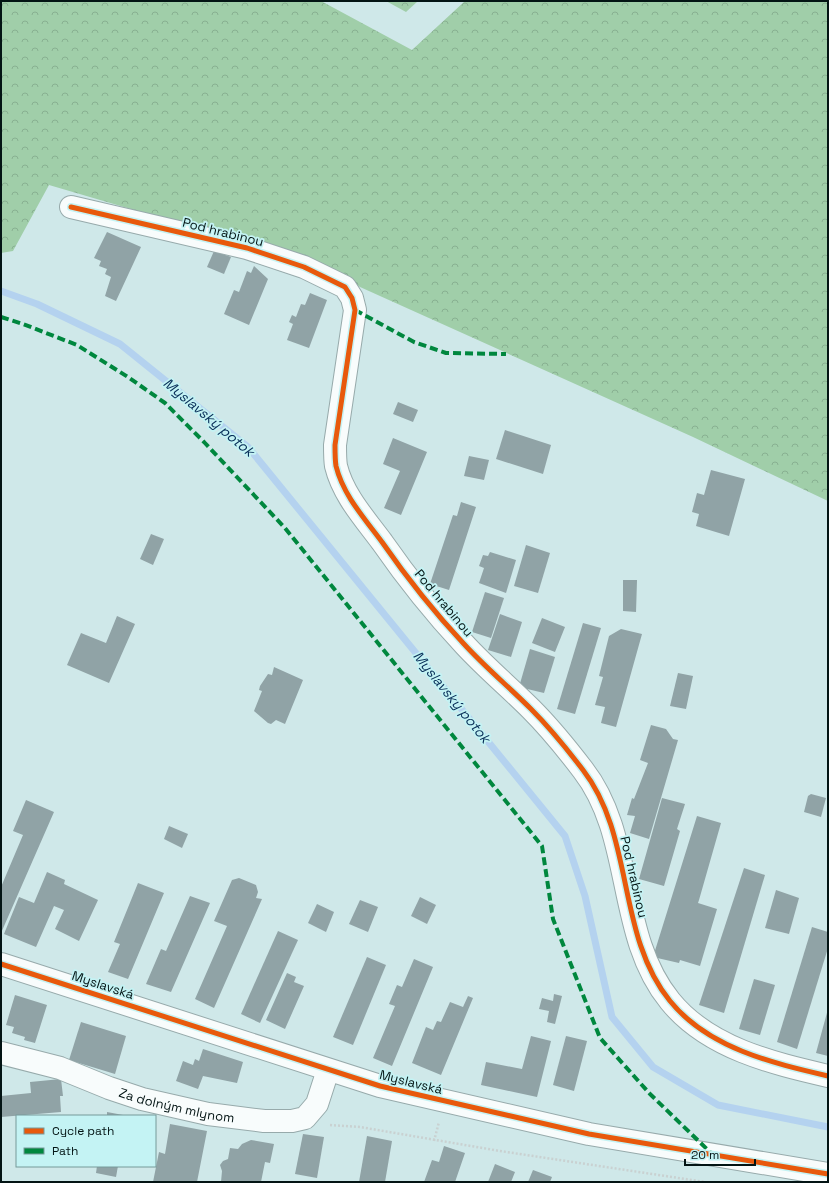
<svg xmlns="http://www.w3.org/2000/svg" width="829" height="1183" font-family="'Space Grotesk',sans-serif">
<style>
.forest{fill:url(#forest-crowns)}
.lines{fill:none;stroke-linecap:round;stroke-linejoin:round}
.stream{stroke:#b4d2ef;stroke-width:7}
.building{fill:#90a3a6}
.minor-casing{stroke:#97aaab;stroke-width:24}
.path{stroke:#c9d1d1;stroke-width:2.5;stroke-dasharray:2 2;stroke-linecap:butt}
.minor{stroke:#f8fcfc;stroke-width:22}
.quiet{stroke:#00873e;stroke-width:4;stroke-dasharray:8 4;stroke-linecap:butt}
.cycleway-casing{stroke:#c4f3f4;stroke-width:8}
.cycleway{stroke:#e8590c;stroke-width:5}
.labels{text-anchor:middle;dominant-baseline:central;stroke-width:3.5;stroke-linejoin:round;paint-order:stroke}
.street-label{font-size:13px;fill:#031414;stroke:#c4f3f4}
.water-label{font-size:14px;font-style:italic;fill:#072d57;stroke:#c4f3f4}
</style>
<defs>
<pattern id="forest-crowns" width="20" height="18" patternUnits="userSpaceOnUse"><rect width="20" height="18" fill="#a0cea9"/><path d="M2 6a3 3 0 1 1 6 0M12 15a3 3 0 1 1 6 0" fill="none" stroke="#88b091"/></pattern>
</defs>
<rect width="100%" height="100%" fill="#cfe8e9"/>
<g class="forest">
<path d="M1,1H321L412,50L465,1H828V501L693,437L360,287L346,277L315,263L49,185L13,251L1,253Z"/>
<path d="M386,1H418L406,12Z"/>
</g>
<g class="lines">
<path class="stream" d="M1,291L37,304L120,344L248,447L565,836L585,896L612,1017L653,1067L718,1105L828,1127"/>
</g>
<g class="building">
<path d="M107,232L141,247L116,301L105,296L111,277L105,274L107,269L99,266L101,261L94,258Z"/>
<path d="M214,251L231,257L224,274L207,267Z"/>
<path d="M254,266L268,279L249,325L224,314L234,290L239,292L247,271L251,273Z"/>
<path d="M310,293L327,300L309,348L287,340L293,324L289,322L292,315L296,317L301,304L305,305Z"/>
<path d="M398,402L418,410L413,422L393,414Z"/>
<path d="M505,430L551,445L543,474L496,459Z"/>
<path d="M393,438L427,452L401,515L384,508L400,471L383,464Z"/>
<path d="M469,456L489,460L484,480L464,476Z"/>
<path d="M711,470L745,479L729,536L696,526L699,514L692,512L697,493L704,495Z"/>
<path d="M461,502L476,507L449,590L430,584L453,515L457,516Z"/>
<path d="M151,534L164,539L153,565L140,559Z"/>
<path d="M526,545L550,553L538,593L514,586Z"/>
<path d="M490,552L516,560L506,593L479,583L484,568L479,566L483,555L488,556Z"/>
<path d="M623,580H637L636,612L623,611Z"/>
<path d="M485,592L504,598L491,638L472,632Z"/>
<path d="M500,614L522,622L511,657L488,650Z"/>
<path d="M117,616L135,624L109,683L67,665L81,633L106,643Z"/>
<path d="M542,618L565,627L555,652L532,643Z"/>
<path d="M583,623L601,628L575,714L557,709Z"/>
<path d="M621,629L642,634L616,727L601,723L605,707L595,705L603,677L599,676L609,636Z"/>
<path d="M530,649L555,657L544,693L519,687Z"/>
<path d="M274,667L303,680L285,724L276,720L271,724L268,723L254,711L262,691L259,690L260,686L268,674L272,675Z"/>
<path d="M678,673L693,676L686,709L670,706Z"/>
<path d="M651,725L666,729L673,739L678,740L649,839L630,833L635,816L627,815L632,798L634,799L648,763L640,760Z"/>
<path d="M811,794L826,798L821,817L804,812L808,796Z"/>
<path d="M662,798L685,804L677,829L680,831L664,886L639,879Z"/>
<path d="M26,800L54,812L1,933V887L23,835L13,831Z"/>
<path d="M697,816L721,823L699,900L698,903L717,909L700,966L680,960L679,963L653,957Z"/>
<path d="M169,826L188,834L182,848L164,839Z"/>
<path d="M744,868L765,875L724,1013L699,1005Z"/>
<path d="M47,872L65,880L64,884L98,900L79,941L55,929L64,910L54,906L36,947L4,934L19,897L34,903Z"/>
<path d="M239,878L256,885L258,892L256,898L262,899L214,1008L195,999L227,926L214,921L232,880Z"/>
<path d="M138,883L164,893L128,979L108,972L120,944L114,942Z"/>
<path d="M776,890L799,898L789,934L765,928Z"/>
<path d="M190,896L210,903L171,992L146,984L161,949L166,951Z"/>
<path d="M420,897L436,905L427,924L411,916Z"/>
<path d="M360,900L378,907L368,932L349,924Z"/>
<path d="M317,904L334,912L326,932L308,923Z"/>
<path d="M812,927L828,932V948L797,1049L777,1042Z"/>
<path d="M278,931L298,940L260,1023L241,1014Z"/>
<path d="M367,957L386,965L353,1045L333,1037Z"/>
<path d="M414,959L433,967L392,1066L373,1058L395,1006L389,1004L397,985L402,987Z"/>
<path d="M287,973L296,977L294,982L304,986L285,1029L266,1020Z"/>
<path d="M754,979L775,985L760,1035L739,1029Z"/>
<path d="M554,994L562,996L555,1024L547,1022L549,1011L539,1009L542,998L553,1001Z"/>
<path d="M15,995L47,1005L35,1043L24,1040L25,1037L12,1033L14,1027L6,1025Z"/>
<path d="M468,996L473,998L441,1075L412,1063L426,1027L433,1030L437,1021L441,1022L450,1002L463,1007Z"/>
<path d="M828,1009V1056L816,1053Z"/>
<path d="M81,1022L126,1036L115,1074L69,1060Z"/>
<path d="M531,1036L551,1041L537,1097L481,1085L486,1062L522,1069Z"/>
<path d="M566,1036L587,1041L574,1091L553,1085Z"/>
<path d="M203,1049L243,1062L237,1083L203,1076L198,1089L176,1081L183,1061L193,1065L195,1059L199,1061Z"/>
<path d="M61,1079L63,1096H60L61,1112L1,1117V1096L31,1093L30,1082Z"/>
<path d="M107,1112L123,1115V1116H107Z"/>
<path d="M170,1124L207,1131L197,1182H153L159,1152L165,1154Z"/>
<path d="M303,1134L324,1137L317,1178L295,1174Z"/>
<path d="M367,1136L392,1141L385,1182H359Z"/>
<path d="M251,1140L274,1144L270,1163L265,1162L261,1182H221L222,1171L220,1165L223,1161L228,1159L230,1148L238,1149L242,1144Z"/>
<path d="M444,1146L465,1153L455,1182H424L432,1160L439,1162Z"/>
<path d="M495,1164L515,1172L511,1182H488Z"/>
<path d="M97,1166H118L116,1177L96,1173Z"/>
<path d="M533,1170L552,1177L550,1182H528Z"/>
</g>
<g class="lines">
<g class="minor-casing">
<g id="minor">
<path d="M71,207L247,248L304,267L345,287L352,298L355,310L335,445C335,452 335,460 336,466C343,495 365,519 382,542C407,578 434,612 464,644C485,667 509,687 531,709C549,727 567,749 583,770C635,837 616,935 670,1001C708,1048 772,1063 828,1076"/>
<path d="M1,964L380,1086L589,1134L828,1174"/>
<path id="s1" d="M1,1053L60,1068L109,1088L142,1099L208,1114L264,1121H292L305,1118L317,1104L328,1070"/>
</g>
</g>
<g class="path">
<path d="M330,1125L360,1127L500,1151L705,1182"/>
<path d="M434,1141L439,1122"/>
</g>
<use href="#minor" class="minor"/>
<g class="quiet">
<path d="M355,310L414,342L446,353L506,354"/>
<path d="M1,317L23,324L77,345L128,377L165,403L204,442L285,528L542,846L553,919L600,1038L650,1094L711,1153"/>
</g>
<g class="cycleway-casing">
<g id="cycleway">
<path d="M71,207L247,248L304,267L345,287L352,298L355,310L335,445C335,452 335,460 336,466C343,495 365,519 382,542C407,578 434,612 464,644C485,667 509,687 531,709C549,727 567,749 583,770C635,837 616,935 670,1001C708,1048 772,1063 828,1076"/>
<path d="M1,964L380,1086L589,1134L828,1174"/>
</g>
</g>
<use href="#cycleway" class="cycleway"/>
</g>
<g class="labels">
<g class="street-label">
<text transform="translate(223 232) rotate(14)">Pod hrabinou</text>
<text transform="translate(444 603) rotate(50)">Pod hrabinou</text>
<text transform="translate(634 877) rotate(77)">Pod hrabinou</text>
<text transform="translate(103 985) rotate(18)">Myslavská</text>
<text transform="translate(411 1082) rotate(14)">Myslavská</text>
<text stroke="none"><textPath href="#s1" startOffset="184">Za dolným mlynom</textPath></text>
</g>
<g class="water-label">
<text transform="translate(209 417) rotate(40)">Myslavský potok</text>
<text transform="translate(452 697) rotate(51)">Myslavský potok</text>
</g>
</g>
<rect width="829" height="1183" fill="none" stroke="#031414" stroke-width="4"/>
<rect x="16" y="1115" width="140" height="52" fill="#c4f3f4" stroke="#779a9a"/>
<rect x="24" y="1128" width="20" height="6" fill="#e8590c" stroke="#779a9a"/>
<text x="52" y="1135" font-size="12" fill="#031414">Cycle path</text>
<rect x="24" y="1148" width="20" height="6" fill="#00873e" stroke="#779a9a"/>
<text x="52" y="1155" font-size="12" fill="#031414">Path</text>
<path d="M685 1159v6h70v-6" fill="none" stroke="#031414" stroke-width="2"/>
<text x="691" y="1159" font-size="12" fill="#031414" stroke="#c4f3f4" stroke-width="3" paint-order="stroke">20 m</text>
</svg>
